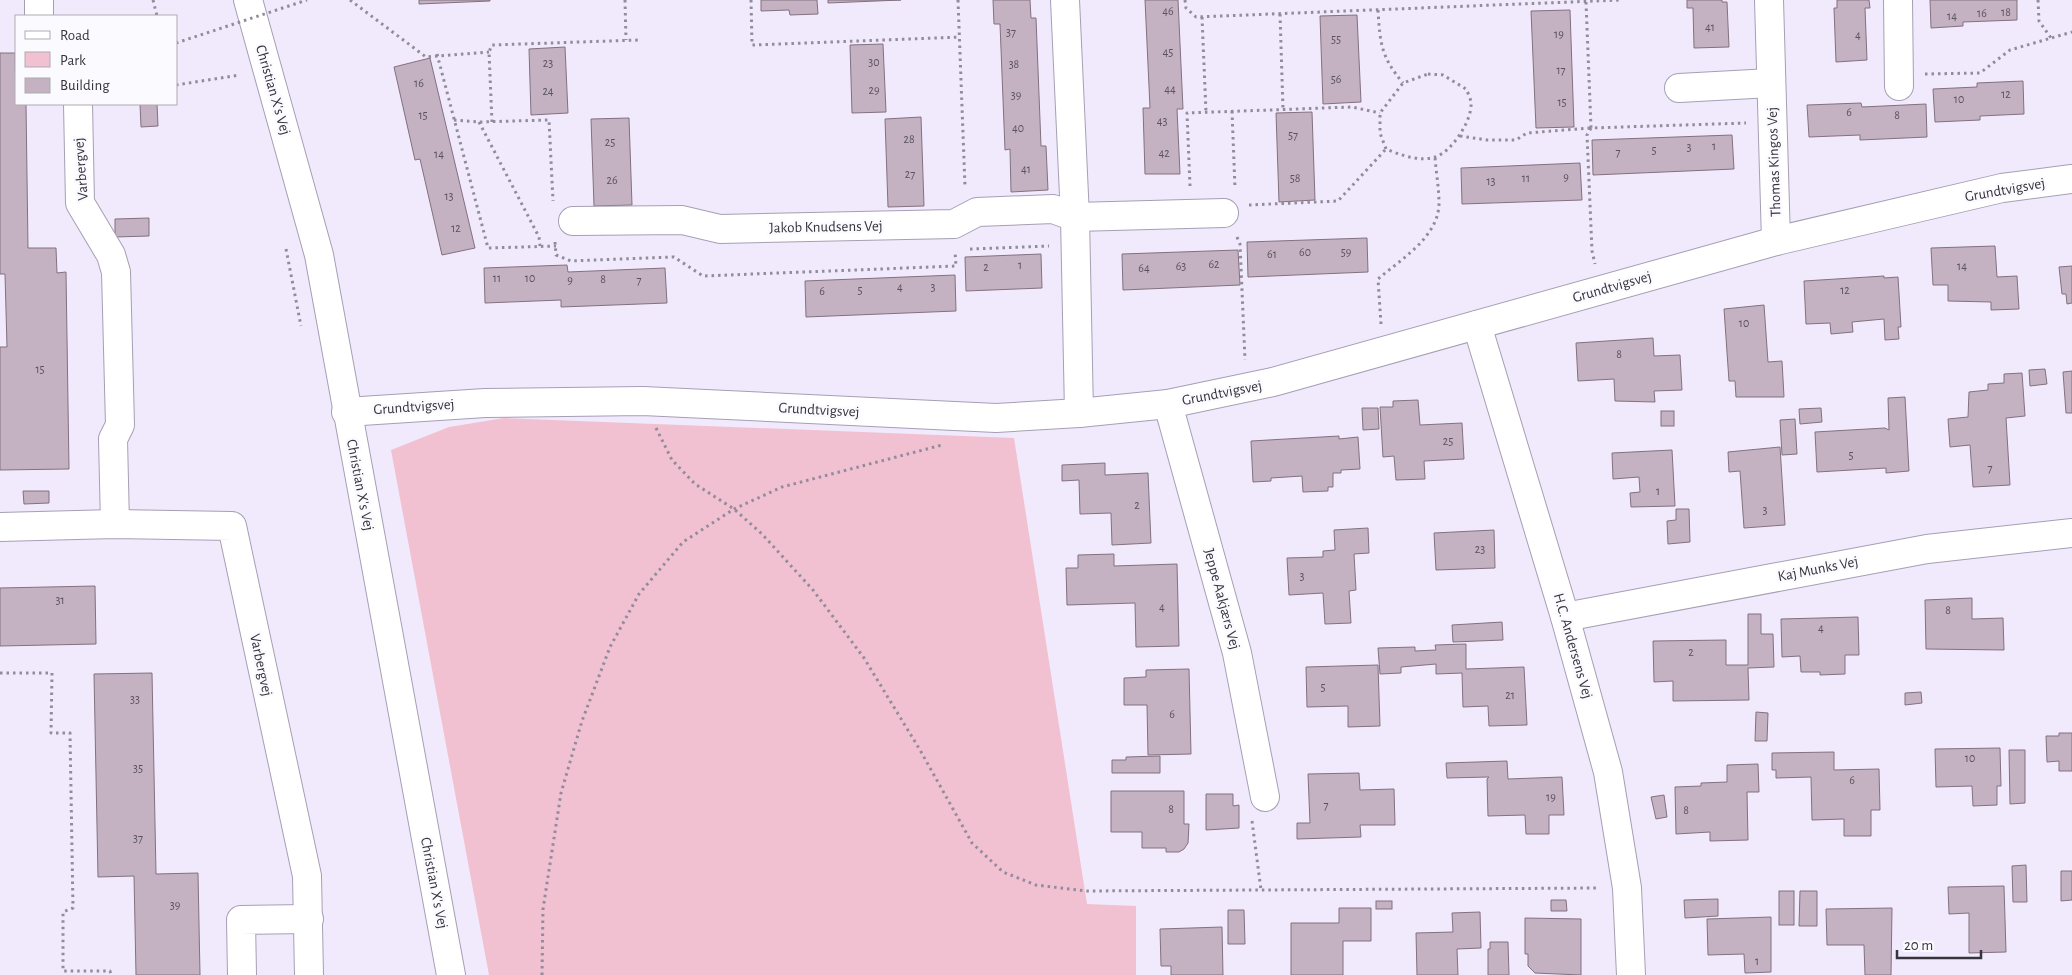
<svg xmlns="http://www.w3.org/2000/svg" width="2072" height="975" font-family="'Alegreya Sans',sans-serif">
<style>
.green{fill:#f1c1d1}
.building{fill:#c4b1c1;stroke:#827180}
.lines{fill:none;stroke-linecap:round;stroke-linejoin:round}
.minor-casing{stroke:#a69fb4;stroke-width:30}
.path{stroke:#918c9a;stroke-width:3;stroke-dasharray:2.5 4;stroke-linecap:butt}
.minor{stroke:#fff;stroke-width:28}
.path-bridge{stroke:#918c9a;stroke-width:3;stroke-dasharray:2.5 4;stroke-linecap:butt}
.labels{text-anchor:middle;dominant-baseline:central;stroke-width:5;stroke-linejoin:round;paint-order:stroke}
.number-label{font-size:12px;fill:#5a535e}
.street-label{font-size:15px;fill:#37343d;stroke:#fbfafe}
</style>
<rect width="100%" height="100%" fill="#f1eafc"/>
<path class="green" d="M504,418L1014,438L1087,904L1136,906V975H489L391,450L449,427Z"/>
<g class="building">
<path d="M419,0H490V1L419,4Z"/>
<path d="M761,0H817L818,14L790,15L789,10L761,11Z"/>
<path d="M828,0H901L828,3Z"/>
<path d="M993,0H1030L1031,18H1036L1041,146H1046L1048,190L1011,192L1010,149L1005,150L1000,24H994Z"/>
<path d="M1145,0H1178L1183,109H1177L1180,174H1145L1143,108H1150Z"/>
<path d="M1687,0H1722V2H1727L1729,47L1694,48L1693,8H1687Z"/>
<path d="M1837,0H1869L1870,8H1865L1867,60L1836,62L1834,8H1837Z"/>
<path d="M1930,0H2017V20L1963,22V26L1931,28Z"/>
<path d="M1570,10L1574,127L1536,128L1531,11Z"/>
<path d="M1357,15L1361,102L1323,104L1320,16Z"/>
<path d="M883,44L886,112L852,113L850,45Z"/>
<path d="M565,47L568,113L531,115L529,49Z"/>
<path d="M0,53H15L16,104H26L28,248H56L57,273L66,272L69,469L0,470V347H7L5,274H0Z"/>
<path d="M430,58L475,248L442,255L420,159L415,160L394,67Z"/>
<path d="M2023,81L2024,114L1980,116V120L1935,122L1933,89L1977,87V83Z"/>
<path d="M1861,103L1862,107L1926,104L1927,137L1860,140V135L1809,137L1807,105Z"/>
<path d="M140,104H157L158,126L141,127Z"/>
<path d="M1312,112L1315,200L1279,202L1276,113Z"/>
<path d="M921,117L924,206L888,207L885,119Z"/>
<path d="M629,118L632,205L594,206L591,119Z"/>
<path d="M1732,135L1734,169L1593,175L1592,140Z"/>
<path d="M1580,163L1582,200L1462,204L1461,168Z"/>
<path d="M149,218V236L115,237V219Z"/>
<path d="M1367,238L1368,272L1248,277L1247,242Z"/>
<path d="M1995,246L1997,277L2017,276L2019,309L1991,310V302L1948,301V285H1933L1931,248Z"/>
<path d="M1238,250L1240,285L1123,290L1122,254Z"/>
<path d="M1041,254L1042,288L966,291L965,257Z"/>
<path d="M567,265L568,272L665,268L667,303L561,307V300L485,303L484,268Z"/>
<path d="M2072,266V303L2067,304L2066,294H2062L2059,267Z"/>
<path d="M955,275L956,311L806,317L805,281Z"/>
<path d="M1884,276V278L1898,277L1901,327H1898L1899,339L1885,340L1884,319L1852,322L1853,332L1831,334L1830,323L1806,324L1804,281Z"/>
<path d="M1764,305L1768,362L1782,361L1784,397H1736L1735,381H1729L1724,309Z"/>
<path d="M1653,338L1654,356L1680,355L1682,390L1654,391L1655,402L1615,401L1614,379L1578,381L1576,343Z"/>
<path d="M2045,369L2047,384L2030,386L2029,370Z"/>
<path d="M2072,371V413H2066L2063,372Z"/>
<path d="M2022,373L2025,416L2006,418L2010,485L1973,487L1970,445L1950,447L1948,419L1968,417L1969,392L1988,390V384L2004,383V374Z"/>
<path d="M1905,397L1909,471L1886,473V468L1817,472L1815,432L1885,428L1889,430L1888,398Z"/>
<path d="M1418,400L1420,425L1462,423L1464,459L1424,461L1425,479L1396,480L1394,456L1383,457L1380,407H1393V401Z"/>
<path d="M1362,408H1378L1379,429L1363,430Z"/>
<path d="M1821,408L1822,422L1800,424L1799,409Z"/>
<rect x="1661" y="411" width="13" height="15"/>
<path d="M1795,419L1797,454L1782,455L1780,420Z"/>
<path d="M1339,436V439L1358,437L1360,469L1341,470V473H1333V487H1328V491L1303,492L1302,476L1271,478V481L1253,482L1251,441Z"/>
<path d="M1780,447L1785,525L1744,528L1740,471L1729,472L1728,452Z"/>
<path d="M1672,450L1675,506L1631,507L1630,493L1640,492L1639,477L1613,479L1612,453Z"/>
<path d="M1105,463V475L1148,473L1151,543L1112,545L1111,513L1080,514L1079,480L1062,481V465Z"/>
<path d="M23,491H49V503L24,504Z"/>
<path d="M1676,509H1689L1690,542L1668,544L1667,521L1676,520Z"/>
<path d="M1368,528L1369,553L1354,554L1356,590L1349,591L1351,623L1325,624L1323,593L1289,595L1287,558L1323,557V551L1335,550L1334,530Z"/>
<path d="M1494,530L1495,568L1436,570L1434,533Z"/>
<path d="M1114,554V566L1177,564L1179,646L1136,647L1135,603L1067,605L1066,568H1078V555Z"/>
<path d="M95,586L96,644L0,646V588Z"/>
<path d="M1972,598V619L2003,618L2004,650L1926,649L1925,600Z"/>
<path d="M1748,614H1761V634H1773L1774,667L1748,668L1749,700L1673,701V681L1654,682L1653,641L1726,640V665H1748Z"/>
<path d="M1858,617L1859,655H1845V674L1820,675V672H1801L1800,656L1782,657L1781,619Z"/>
<path d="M1502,622L1503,640L1453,642L1452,625Z"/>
<path d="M1466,644V669L1524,667L1527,725L1489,726L1488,706L1463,707L1462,673L1436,674V664L1401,667V673L1380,674L1378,648L1415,647V651L1436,650L1435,645Z"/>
<path d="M1378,665L1380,726L1348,727V706L1307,707L1306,667Z"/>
<path d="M1189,669L1191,754L1148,755L1147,705H1124V678L1146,677V670Z"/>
<path d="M152,673L156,874L198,873L200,975H136L134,876L98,877L94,674Z"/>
<path d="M1921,692L1922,703L1905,705V693Z"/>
<path d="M1756,712L1768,713L1767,741H1755Z"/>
<path d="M2059,733H2072V771H2059V761L2047,762L2046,736H2059Z"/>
<path d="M2000,748L2001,786H1997V805L1973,806L1972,786L1936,787L1935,749Z"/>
<path d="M2009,750H2025V803L2010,804Z"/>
<path d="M1834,752V770L1879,769L1880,810H1871V836H1844V819L1812,820L1811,777L1776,778V770H1772V753Z"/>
<path d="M1160,756V773H1112V760H1126V757Z"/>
<path d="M1507,761L1508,779L1562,777L1564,815H1549V834H1526L1525,815L1488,816L1487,779L1489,777L1447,778L1446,763Z"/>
<path d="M1758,764L1759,792H1747L1748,840L1710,841V832L1676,834L1675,787L1701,786V783L1727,782V765Z"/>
<path d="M1359,773L1360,790L1394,789L1395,825H1360L1361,837L1297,839V823H1310L1308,774Z"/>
<path d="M1111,791H1184V824H1189L1188,843L1184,849L1179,852H1166V848H1142V832H1111Z"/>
<path d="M1206,794H1233V806L1239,805V828L1206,830Z"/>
<path d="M1664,795L1667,817L1656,819L1651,797Z"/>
<path d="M2026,865L2027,902H2013L2012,866Z"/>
<path d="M2061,871H2072V900L2061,901Z"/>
<path d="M2004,886L2006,952L1969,953V913L1949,914L1948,887Z"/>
<rect x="1779" y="891" width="15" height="34"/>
<path d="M1800,891H1817V926H1799Z"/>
<path d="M1718,899V916L1685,918L1684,900Z"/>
<path d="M1551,900H1566L1567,911H1551Z"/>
<rect x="1376" y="901" width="16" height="8"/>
<path d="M1339,908H1371V941H1343V975H1291V923H1339Z"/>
<path d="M1892,908L1891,975H1865L1864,945H1827L1826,909Z"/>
<path d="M1228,910H1244L1245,944H1228Z"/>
<path d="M1480,912L1481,948L1457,949L1458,975H1417L1416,933L1453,932L1452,913Z"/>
<path d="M1771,917V972L1745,973L1744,954L1708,955L1707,919Z"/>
<path d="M1525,918L1581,919V975L1535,973L1528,966V954H1525Z"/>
<path d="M1222,927L1223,975H1171V966H1161L1160,929Z"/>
<path d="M1490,942H1508L1509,975H1488V949H1490Z"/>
</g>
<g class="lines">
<g class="minor-casing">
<g id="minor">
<path d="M39,0V16"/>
<path d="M248,0L319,255L451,975"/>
<path d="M1065,0L1075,217L1079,413"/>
<path d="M1769,0L1776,241"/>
<path d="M1898,0L1899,86"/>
<path d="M1679,88L1771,83"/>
<path d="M78,104L80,203L111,255L116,272L120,425L113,439L115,524"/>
<path d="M573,221L682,220L720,229L954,224L977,212L1053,209L1075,217L1224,213"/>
<path d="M1477,325L1565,617L1608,772L1627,888L1631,975"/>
<path d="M1168,404L1237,653L1265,797"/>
<path d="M346,412L485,403L643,401L996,418L1079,413L1168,404L1273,382L1776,241L2002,188L2072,179"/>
<path d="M0,527L115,524L232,526L307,876L309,975"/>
<path d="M1565,617L1927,549L2072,533"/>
<path d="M242,975L241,920L309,919"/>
</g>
</g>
<g class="path">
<path d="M153,0L157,16"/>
<path d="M350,0L426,57L489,52"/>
<path d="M625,0L626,40"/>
<path d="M751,0L752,45L960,37"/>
<path d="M958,0L965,187"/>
<path d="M1185,0L1186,8L1196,17L1620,0"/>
<path d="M2038,0L2039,21L2051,38"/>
<path d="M1586,2L1591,128L1746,123"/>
<path d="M1378,10C1380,43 1381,57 1403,83"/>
<path d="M1280,14L1283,109"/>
<path d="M1202,17L1206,112"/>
<path d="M437,54L488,248L556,246"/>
<path d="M1428,74L1443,75L1466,89C1468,93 1471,99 1471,104C1472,120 1452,152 1435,157C1420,162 1400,155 1386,149L1380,133V113L1403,83Z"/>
<path d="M1925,74L1980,73L2010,50L2072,32"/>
<path d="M176,85L240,75"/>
<path d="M1232,111L1235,188"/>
<path d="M454,120L479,122L549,120L553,201"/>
<path d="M479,122L539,237L540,246"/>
<path d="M492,122L489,52L492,45L639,40"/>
<path d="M1591,128L1587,135L1592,251L1595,264"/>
<path d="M1460,136L1487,140H1516L1527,133L1591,128"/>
<path d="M1190,186L1187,113L1352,107L1380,113"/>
<path d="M1249,205L1338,201L1386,149"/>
<path d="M1237,237L1240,244L1245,360"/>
<path d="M555,242L556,255L571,261L674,257L703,276L956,266L955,252"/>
<path d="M286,249L301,326"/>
<path d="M970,249L1049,246"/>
<path d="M1381,324L1378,279C1400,260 1439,237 1439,203C1439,188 1436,172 1435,157"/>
<path d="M656,428L672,460L695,484L734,509L762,534L813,590L864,658L920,750L972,843L1003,872L1036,885L1087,891L1599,888"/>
<path d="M0,673H52L51,733H70L73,908L63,912V971H110L111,975"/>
<path d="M1252,821L1261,890"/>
<path d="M542,975L543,909L561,793L582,721L610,647L639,594L683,542L734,509L782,487L942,445"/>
</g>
<use href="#minor" class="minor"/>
<path class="path-bridge" d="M176,43L307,0"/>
</g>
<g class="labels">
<g class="number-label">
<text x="1168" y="11">46</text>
<text x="2006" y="12">18</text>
<text x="1982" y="13">16</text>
<text x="1952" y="16">14</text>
<text x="1710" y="27">41</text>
<text x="1011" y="32">37</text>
<text x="1559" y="34">19</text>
<text x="1858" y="35">4</text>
<text x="1336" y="39">55</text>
<text x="1168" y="52">45</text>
<text x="874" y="62">30</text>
<text x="548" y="63">23</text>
<text x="1014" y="64">38</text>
<text x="1561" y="70">17</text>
<text x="1336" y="79">56</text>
<text x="419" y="83">16</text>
<text x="1170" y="89">44</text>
<text x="874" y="90">29</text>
<text x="548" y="91">24</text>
<text x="2006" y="94">12</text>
<text x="1016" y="95">39</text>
<text x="1959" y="99">10</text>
<text x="1562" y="102">15</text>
<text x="1849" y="112">6</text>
<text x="423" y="115">15</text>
<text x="1897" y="115">8</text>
<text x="1162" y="121">43</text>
<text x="1018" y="128">40</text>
<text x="1293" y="135">57</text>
<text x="909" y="139">28</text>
<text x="610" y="142">25</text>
<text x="1714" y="146">1</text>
<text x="1689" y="147">3</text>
<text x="1654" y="150">5</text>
<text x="1618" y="152">7</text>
<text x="1164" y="153">42</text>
<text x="439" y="154">14</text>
<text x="1026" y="169">41</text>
<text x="910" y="174">27</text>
<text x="1566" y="177">9</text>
<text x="1295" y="178">58</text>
<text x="1526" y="178">11</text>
<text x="612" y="180">26</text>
<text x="1491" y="181">13</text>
<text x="449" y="196">13</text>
<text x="456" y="228">12</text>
<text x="1305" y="252">60</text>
<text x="1346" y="252">59</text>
<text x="1272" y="254">61</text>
<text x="1214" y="264">62</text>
<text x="1020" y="265">1</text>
<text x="1181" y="266">63</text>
<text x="1962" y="266">14</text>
<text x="986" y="267">2</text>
<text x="1144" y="268">64</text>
<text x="497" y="278">11</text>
<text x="530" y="278">10</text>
<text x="603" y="279">8</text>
<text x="570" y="280">9</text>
<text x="639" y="280">7</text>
<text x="900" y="287">4</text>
<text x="933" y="287">3</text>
<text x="860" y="290">5</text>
<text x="1845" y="290">12</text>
<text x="822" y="291">6</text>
<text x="1744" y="323">10</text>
<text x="1619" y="354">8</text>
<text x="40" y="369">15</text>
<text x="1448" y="441">25</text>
<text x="1851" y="455">5</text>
<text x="1990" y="468">7</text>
<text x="1658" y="491">1</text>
<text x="1137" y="505">2</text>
<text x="1765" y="510">3</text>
<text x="1480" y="549">23</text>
<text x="1302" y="576">3</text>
<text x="60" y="600">31</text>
<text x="1162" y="607">4</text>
<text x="1948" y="610">8</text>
<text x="1821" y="628">4</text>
<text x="1691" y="652">2</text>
<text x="1323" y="687">5</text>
<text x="1510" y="695">21</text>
<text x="135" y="699">33</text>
<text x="1172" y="714">6</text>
<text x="1970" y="758">10</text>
<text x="138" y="768">35</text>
<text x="1852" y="780">6</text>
<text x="1551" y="797">19</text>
<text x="1326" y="805">7</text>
<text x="1171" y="809">8</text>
<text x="1686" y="810">8</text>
<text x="138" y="838">37</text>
<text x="175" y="905">39</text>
<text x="1757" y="961">1</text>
</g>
<g class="street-label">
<text transform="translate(273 90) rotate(74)">Christian X's Vej</text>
<text transform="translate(1774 162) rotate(-92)">Thomas Kingos Vej</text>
<text transform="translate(81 169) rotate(-94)">Varbergvej</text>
<text transform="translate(2005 190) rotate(-10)">Grundtvigsvej</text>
<text transform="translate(826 227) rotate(-1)">Jakob Knudsens Vej</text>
<text transform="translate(1612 287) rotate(-16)">Grundtvigsvej</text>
<text transform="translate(1222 393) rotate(-11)">Grundtvigsvej</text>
<text transform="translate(414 407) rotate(-4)">Grundtvigsvej</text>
<text transform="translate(819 410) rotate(3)">Grundtvigsvej</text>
<text transform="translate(360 485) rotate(79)">Christian X's Vej</text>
<text transform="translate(1818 569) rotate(-11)">Kaj Munks Vej</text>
<text transform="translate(1222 599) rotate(75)">Jeppe Aakjærs Vej</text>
<text transform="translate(1573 646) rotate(74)">H.C. Andersens Vej</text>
<text transform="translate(261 665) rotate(78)">Varbergvej</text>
<text transform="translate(434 883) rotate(79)">Christian X's Vej</text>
</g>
</g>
<rect x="15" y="15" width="162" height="90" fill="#fbfafe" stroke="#adabb1"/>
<rect x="25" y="31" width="25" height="8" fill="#ffffff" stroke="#adabb1"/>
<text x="60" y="40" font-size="15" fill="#37343d">Road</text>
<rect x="25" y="52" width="25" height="15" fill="#f1c1d1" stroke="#adabb1"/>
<text x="60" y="65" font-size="15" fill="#37343d">Park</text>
<rect x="25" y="78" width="25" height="15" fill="#c4b1c1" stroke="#adabb1"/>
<text x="60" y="90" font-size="15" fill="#37343d">Building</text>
<path d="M1897 950v8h84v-8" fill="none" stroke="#37343d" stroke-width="2.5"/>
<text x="1904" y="950" font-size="15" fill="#37343d" stroke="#fbfafe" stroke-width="4" paint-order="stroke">20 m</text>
</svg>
